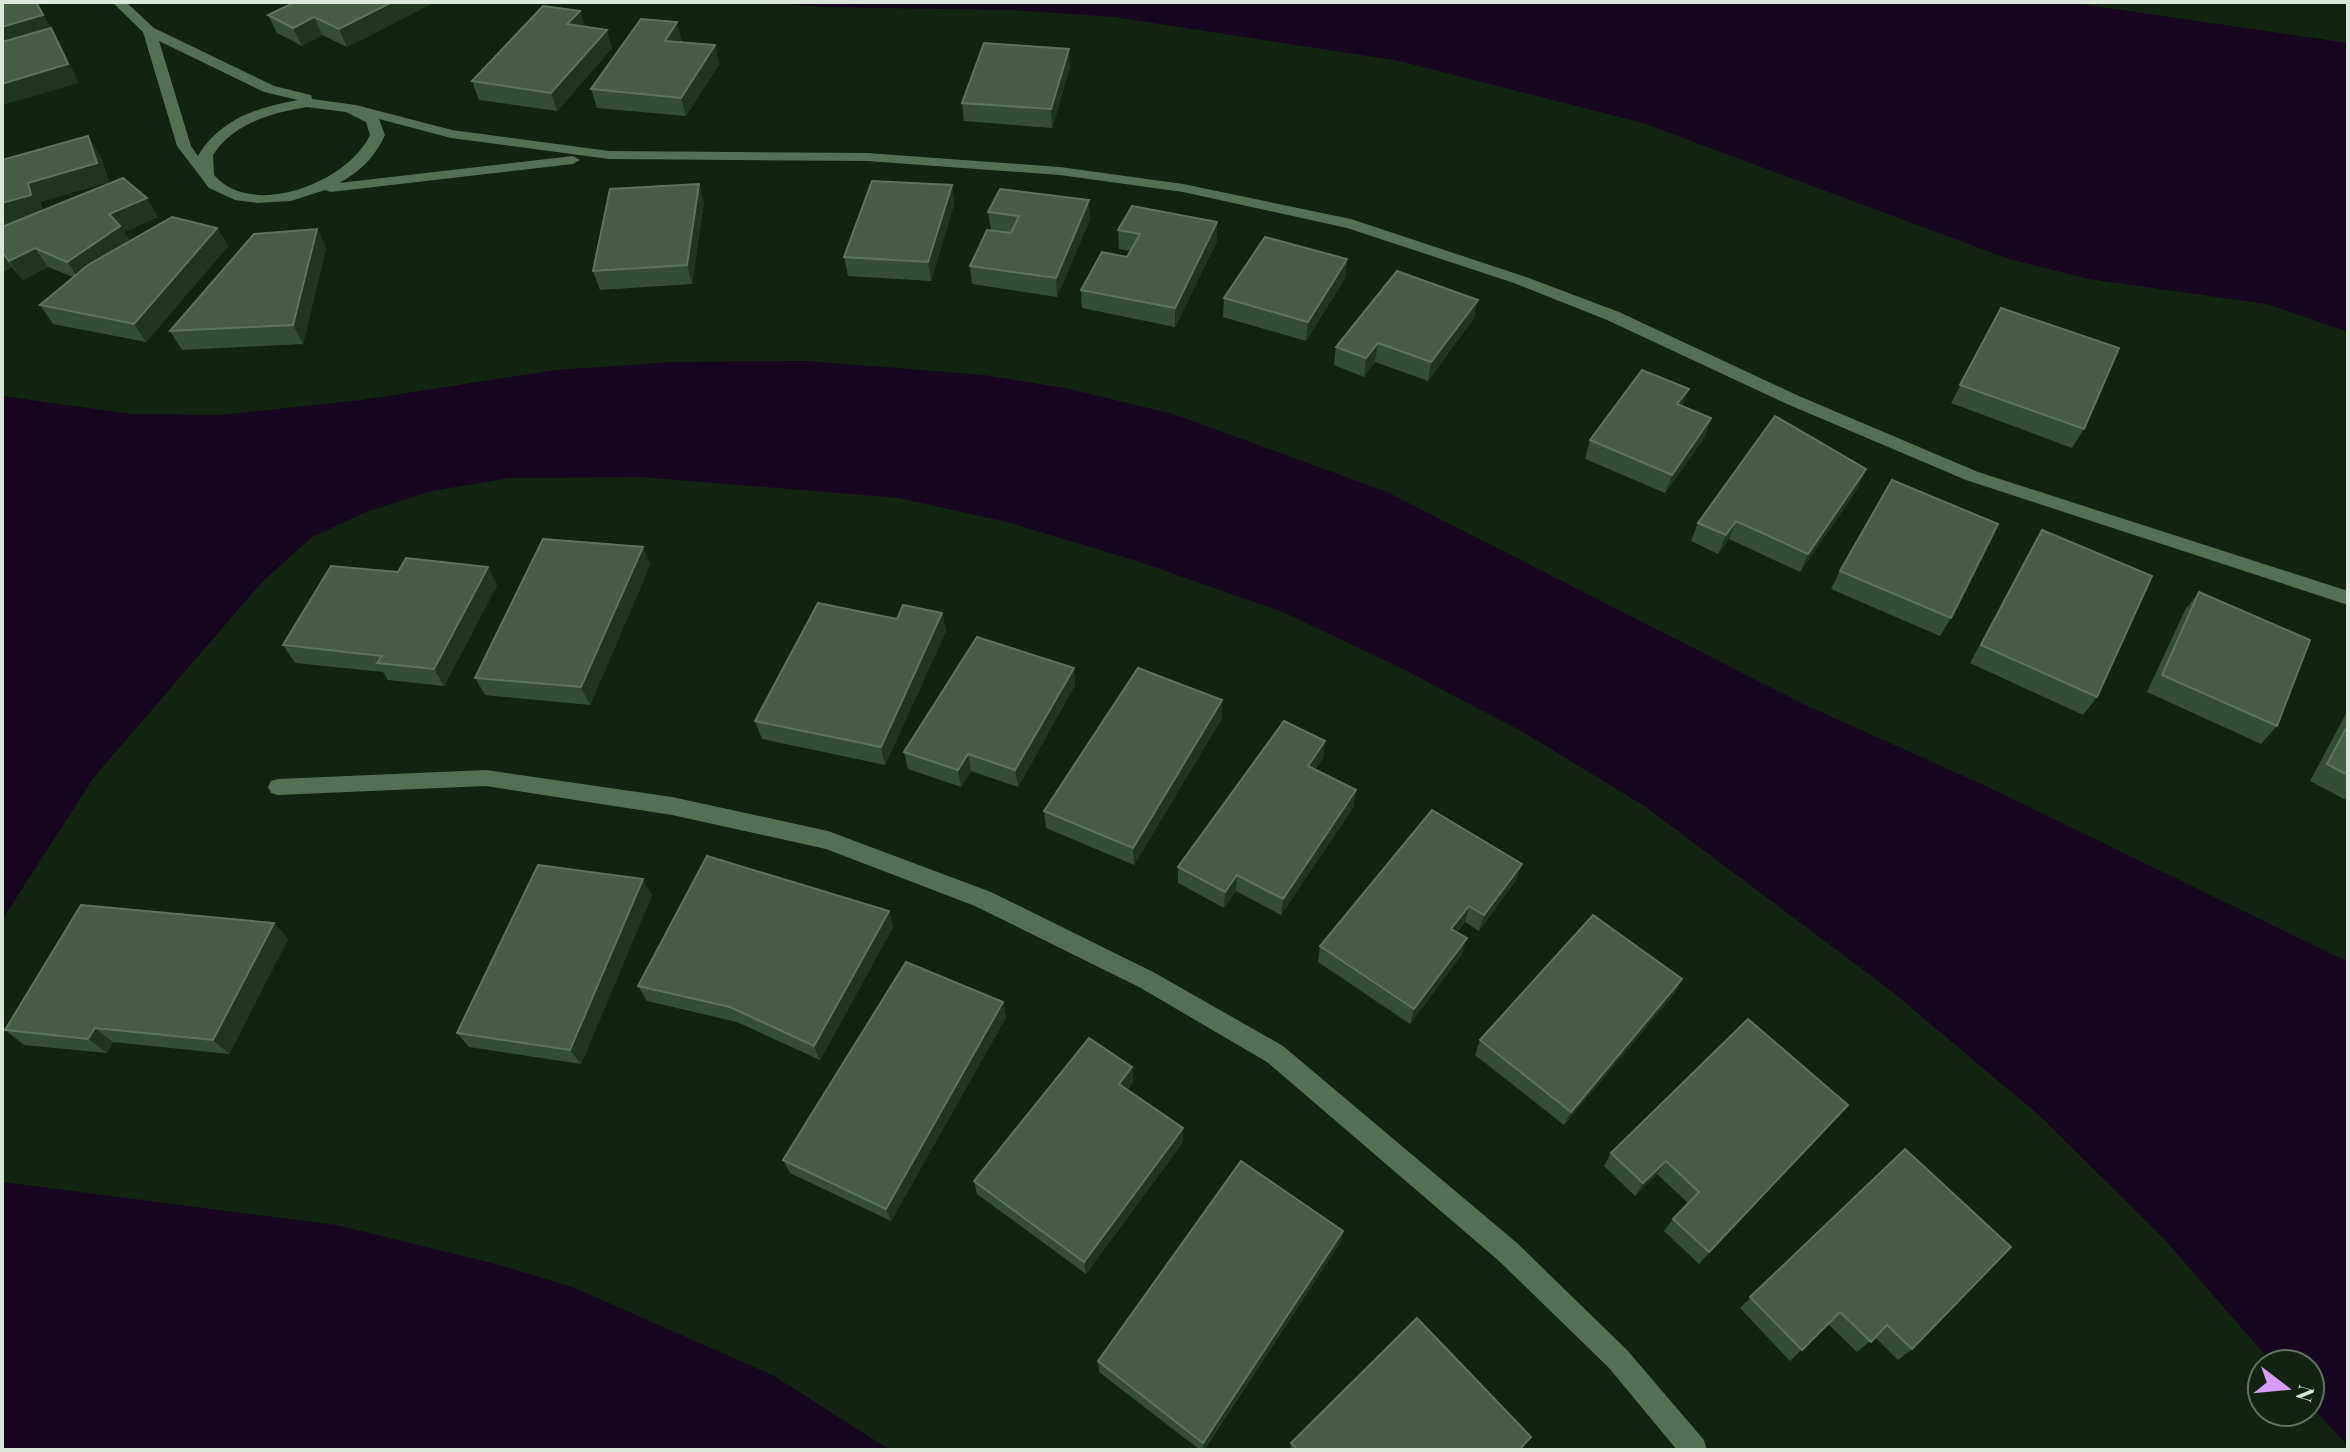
<svg xmlns="http://www.w3.org/2000/svg" width="2350" height="1452" font-family="'Playfair Display',serif">
<style>
.water{fill:#16061e}
.lines{fill:none;stroke-linecap:round;stroke-linejoin:round}
.minor{fill:#556f54;fill-rule:evenodd}
.wall{fill:#354d35}
.shaded-wall{fill:#1f351f}
.building{fill:#475d46;stroke:#5e735e;stroke-width:2}
</style>
<rect width="100%" height="100%" fill="#122311"/>
<g class="water">
<path d="M768,2H2067L2348,43V332L2267,304L2089,279L2009,259L1643,123L1400,61L1114,17L1011,10L821,7Z"/>
<path d="M808,361L983,375L1065,388L1173,414L1387,492L1803,704L1988,787L2348,962V1446L2310,1405V1364H2273L2166,1241L2040,1116L1889,989L1646,807L1523,732L1403,669L1283,612L1137,561L1007,522L899,498L642,477L509,478L432,491L366,512L312,537L263,581L94,777L2,920V396L131,414L222,415L362,400L556,370L674,362Z"/>
<path d="M2,1182L336,1225L500,1265L575,1288L774,1376L890,1450H2Z"/>
</g>
<g class="lines">
<g class="minor">
<path d="M112,2H126L154,28L274,86L311,95L312,99L356,105L452,130L609,151L867,153L1060,167L1183,184L1351,219L1526,277L1619,312L1799,396L1978,472L2348,591V605L1966,480L1787,404L1607,320L1514,283L1347,228L1183,192L1060,175L867,161L609,159L451,138L379,119L385,135C374,158 361,171 339,183L573,156L580,160L573,164L331,192L325,190L291,201L257,203L235,200L209,188L177,146L143,32ZM159,41L264,92L298,100C258,107 220,119 198,156L191,146ZM307,107L346,112L366,122L370,135C348,182 253,220 214,175L213,155C234,123 271,113 307,107Z"/>
<path d="M486,770L672,797L828,831L991,892L1155,973L1283,1046L1517,1243L1627,1350L1704,1440L1707,1450H1677L1609,1368L1499,1261L1267,1062L1139,987L975,906L826,849L672,815L486,786L278,795L271,793L268,787L271,781L278,779Z"/>
</g>
</g>
<g class="wall">
<path d="M295,2H435L347,47L322,35L302,46L277,33L268,15Z"/>
<path d="M580,11L585,27L612,48L557,111L479,100L472,81Z"/>
<path d="M682,41L681,42L715,45L719,64L686,116L597,108L591,89Z"/>
<path d="M1070,67L1052,128L964,121L962,103Z"/>
<path d="M100,155L109,182L40,202L43,211L158,217L124,232L130,241L217,228L228,246L146,342L53,324L40,305L73,277L48,267L23,280L12,267L2,272V227L20,220L2,225Z"/>
<path d="M952,185L954,204L931,281L848,276L844,257Z"/>
<path d="M704,202L692,284L600,290L593,271Z"/>
<path d="M988,212L1090,219L1057,297L972,284L970,266L991,230Z"/>
<path d="M317,229L326,248L303,344L182,350L170,331Z"/>
<path d="M1118,230L1217,241L1175,327L1082,308L1081,290L1127,257L1130,251L1119,249Z"/>
<path d="M1347,259L1345,278L1306,341L1223,317L1224,298Z"/>
<path d="M2001,308L2084,429L2072,448L1951,403Z"/>
<path d="M1474,318L1428,381L1375,362L1364,377L1334,365L1336,347Z"/>
<path d="M1683,407L1711,418L1705,437L1665,493L1585,459L1590,440Z"/>
<path d="M1858,488L1800,572L1729,539L1718,554L1691,541L1698,523Z"/>
<path d="M2042,530L2097,697L2083,715L1970,663L2031,548Z"/>
<path d="M643,547L650,565L590,705L485,695L475,678Z"/>
<path d="M1840,571L1951,618L1940,636L1831,589Z"/>
<path d="M497,585L444,686L388,680L383,672L295,663L283,645Z"/>
<path d="M2199,592L2277,726L2261,744L2147,692L2185,610Z"/>
<path d="M942,613L946,631L885,765L762,739L755,721L897,619Z"/>
<path d="M1074,668L1075,685L1018,787L971,771L961,787L908,769L904,752Z"/>
<path d="M2348,710V801L2310,781Z"/>
<path d="M1222,718L1134,865L1046,828L1044,811Z"/>
<path d="M1325,741L1323,758L1315,769L1354,806L1281,915L1236,891L1224,908L1178,883V867Z"/>
<path d="M1522,864L1516,880L1479,931L1465,922L1457,932L1462,954L1410,1024L1318,962L1320,946Z"/>
<path d="M652,895L581,1064L469,1047L457,1033Z"/>
<path d="M889,911L893,927L820,1060L737,1022L647,1001L638,986Z"/>
<path d="M274,923L288,939L229,1054L113,1042L107,1053L24,1045L5,1030Z"/>
<path d="M1682,979L1674,994L1564,1125L1475,1055L1480,1040Z"/>
<path d="M1003,1002L1006,1017L891,1221L790,1173L783,1160Z"/>
<path d="M1132,1067L1133,1082L1127,1090L1183,1128V1142L1086,1274L977,1194L974,1181Z"/>
<path d="M1837,1118L1699,1264L1664,1231L1673,1219L1688,1203L1657,1174L1635,1196L1604,1166L1611,1153Z"/>
<path d="M1905,1149L1912,1349L1898,1360L1875,1337L1857,1352L1828,1324L1790,1361L1740,1308Z"/>
<path d="M1343,1231L1340,1243L1204,1450H1200L1099,1372L1098,1361Z"/>
<path d="M1291,1443L1521,1450H1290Z"/>
</g>
<g class="shaded-wall">
<path d="M36,2L62,47L79,83L2,105V27Z"/>
<path d="M392,2H435L347,47L339,29Z"/>
<path d="M580,11L586,29L567,24Z"/>
<path d="M314,17L322,35L302,46L293,28Z"/>
<path d="M677,22L682,41L670,59L665,41Z"/>
<path d="M607,30L612,48L557,111L551,93Z"/>
<path d="M715,45L719,64L686,116L681,98Z"/>
<path d="M1069,49L1070,67L1052,128L1051,109Z"/>
<path d="M88,136L100,155L109,182L40,202L43,213L2,225V203Z"/>
<path d="M699,184L704,202L692,284L687,265Z"/>
<path d="M952,185L954,204L931,281L928,262Z"/>
<path d="M147,198L158,217L124,232L132,245L80,280L67,262L109,214Z"/>
<path d="M1089,200L1090,219L1057,297L1056,278Z"/>
<path d="M1217,222V241L1175,327V308Z"/>
<path d="M217,228L228,246L146,342L134,324Z"/>
<path d="M317,229L326,248L303,344L293,325Z"/>
<path d="M35,248L48,267L23,280L9,261Z"/>
<path d="M2,252L12,267L2,272Z"/>
<path d="M1347,259L1345,278L1306,341L1308,322Z"/>
<path d="M1478,300L1474,318L1428,381L1431,362Z"/>
<path d="M1378,343L1375,362L1364,377L1366,358Z"/>
<path d="M1689,389L1682,408L1677,404Z"/>
<path d="M1711,418L1705,437L1665,493L1672,475Z"/>
<path d="M1866,469L1858,488L1800,572L1808,554Z"/>
<path d="M1736,521L1729,539L1718,554L1726,535Z"/>
<path d="M643,547L650,565L590,705L581,687Z"/>
<path d="M488,567L497,585L444,686L434,669Z"/>
<path d="M942,613L946,631L885,765L881,747Z"/>
<path d="M1074,668L1075,685L1018,787L1015,770Z"/>
<path d="M1222,700V718L1134,865L1133,848Z"/>
<path d="M1325,741L1323,758L1306,783L1308,766Z"/>
<path d="M968,754L971,771L961,787L958,770Z"/>
<path d="M1356,790L1354,806L1281,915L1283,899Z"/>
<path d="M1522,864L1516,880L1479,931L1484,915Z"/>
<path d="M1237,875L1236,891L1224,908L1225,892Z"/>
<path d="M643,879L652,895L581,1064L570,1050Z"/>
<path d="M1469,906L1465,922L1447,944L1451,929Z"/>
<path d="M889,911L893,927L820,1060L814,1046Z"/>
<path d="M274,923L288,939L229,1054L213,1040Z"/>
<path d="M1467,938L1462,954L1410,1024L1414,1009Z"/>
<path d="M1682,979L1674,994L1564,1125L1571,1112Z"/>
<path d="M1003,1002L1006,1017L891,1221L886,1209Z"/>
<path d="M95,1028L113,1042L107,1053L88,1039Z"/>
<path d="M1132,1067L1133,1082L1120,1098L1119,1084Z"/>
<path d="M1848,1105L1837,1118L1699,1264L1709,1252Z"/>
<path d="M1183,1128V1142L1086,1274L1084,1262Z"/>
<path d="M1666,1161L1657,1174L1635,1196L1643,1183Z"/>
<path d="M1343,1231L1340,1243L1203,1450V1443Z"/>
</g>
<g class="building">
<path d="M2,2H36L43,15L2,27Z"/>
<path d="M295,2H392L339,29L314,17L293,28L268,15Z"/>
<path d="M543,6L580,11L567,24L607,30L551,93L472,81Z"/>
<path d="M641,19L677,22L665,41L715,45L681,98L591,89Z"/>
<path d="M51,28L68,64L2,84V42Z"/>
<path d="M984,43L1069,49L1051,109L962,103Z"/>
<path d="M88,136L97,163L28,183L31,195L2,203V160Z"/>
<path d="M123,178L147,198L109,214L120,226L67,262L35,248L9,261L2,252V227Z"/>
<path d="M872,181L952,185L928,262L844,257Z"/>
<path d="M699,184L687,265L593,271L610,189Z"/>
<path d="M1000,189L1089,200L1056,278L970,266L987,230L1011,233L1019,216L988,212Z"/>
<path d="M1132,206L1217,222L1175,308L1081,290L1102,252L1127,257L1140,234L1118,230Z"/>
<path d="M172,217L217,228L134,324L40,305L88,265Z"/>
<path d="M317,229L293,325L170,331L254,234Z"/>
<path d="M1265,237L1347,259L1308,322L1224,298Z"/>
<path d="M1397,271L1478,300L1431,362L1378,343L1366,358L1336,347Z"/>
<path d="M2001,308L2119,348L2084,429L1960,385Z"/>
<path d="M1642,370L1689,389L1677,404L1711,418L1672,475L1590,440Z"/>
<path d="M1775,416L1866,469L1808,554L1736,521L1726,535L1698,523Z"/>
<path d="M1892,480L1998,524L1951,618L1840,571Z"/>
<path d="M2042,530L2152,576L2097,697L1981,645Z"/>
<path d="M543,539L643,547L581,687L475,678Z"/>
<path d="M406,558L488,567L434,669L377,663L382,656L283,645L331,566L398,572Z"/>
<path d="M2199,592L2310,640L2277,726L2162,675Z"/>
<path d="M818,603L897,619L903,605L942,613L881,747L755,721Z"/>
<path d="M977,637L1074,668L1015,770L968,754L958,770L904,752Z"/>
<path d="M1138,668L1222,700L1133,848L1044,811Z"/>
<path d="M1284,721L1325,741L1308,766L1356,790L1283,899L1237,875L1225,892L1178,867Z"/>
<path d="M2348,725V775L2327,764Z"/>
<path d="M1432,810L1522,864L1484,915L1469,906L1451,929L1467,938L1414,1009L1320,946Z"/>
<path d="M707,856L889,911L814,1046L730,1007L638,986Z"/>
<path d="M538,865L643,879L570,1050L457,1033Z"/>
<path d="M81,905L274,923L213,1040L95,1028L88,1039L5,1030Z"/>
<path d="M1593,915L1682,979L1571,1112L1480,1040Z"/>
<path d="M906,962L1003,1002L886,1209L783,1160Z"/>
<path d="M1748,1019L1848,1105L1709,1252L1673,1219L1699,1192L1666,1161L1643,1183L1611,1153Z"/>
<path d="M1089,1038L1132,1067L1119,1084L1183,1128L1084,1262L974,1181Z"/>
<path d="M1905,1149L2011,1247L1912,1349L1887,1325L1871,1342L1840,1312L1802,1350L1750,1297Z"/>
<path d="M1241,1161L1343,1231L1203,1443L1098,1361Z"/>
<path d="M1417,1318L1531,1437L1519,1450H1298L1291,1443Z"/>
</g>
<rect width="2350" height="1452" fill="none" stroke="#dce7db" stroke-width="8"/>
<g transform="translate(2286 1388) rotate(106)"><circle r="38" fill="#122311" stroke="#637162" stroke-width="2"/>
<path d="M0-6L14 30L0 20L-14 30Z" fill="#d79bf9"/>
<text y="-12" font-size="22" font-weight="bold" text-anchor="middle" fill="#dce7db">N</text>
</g>
</svg>
